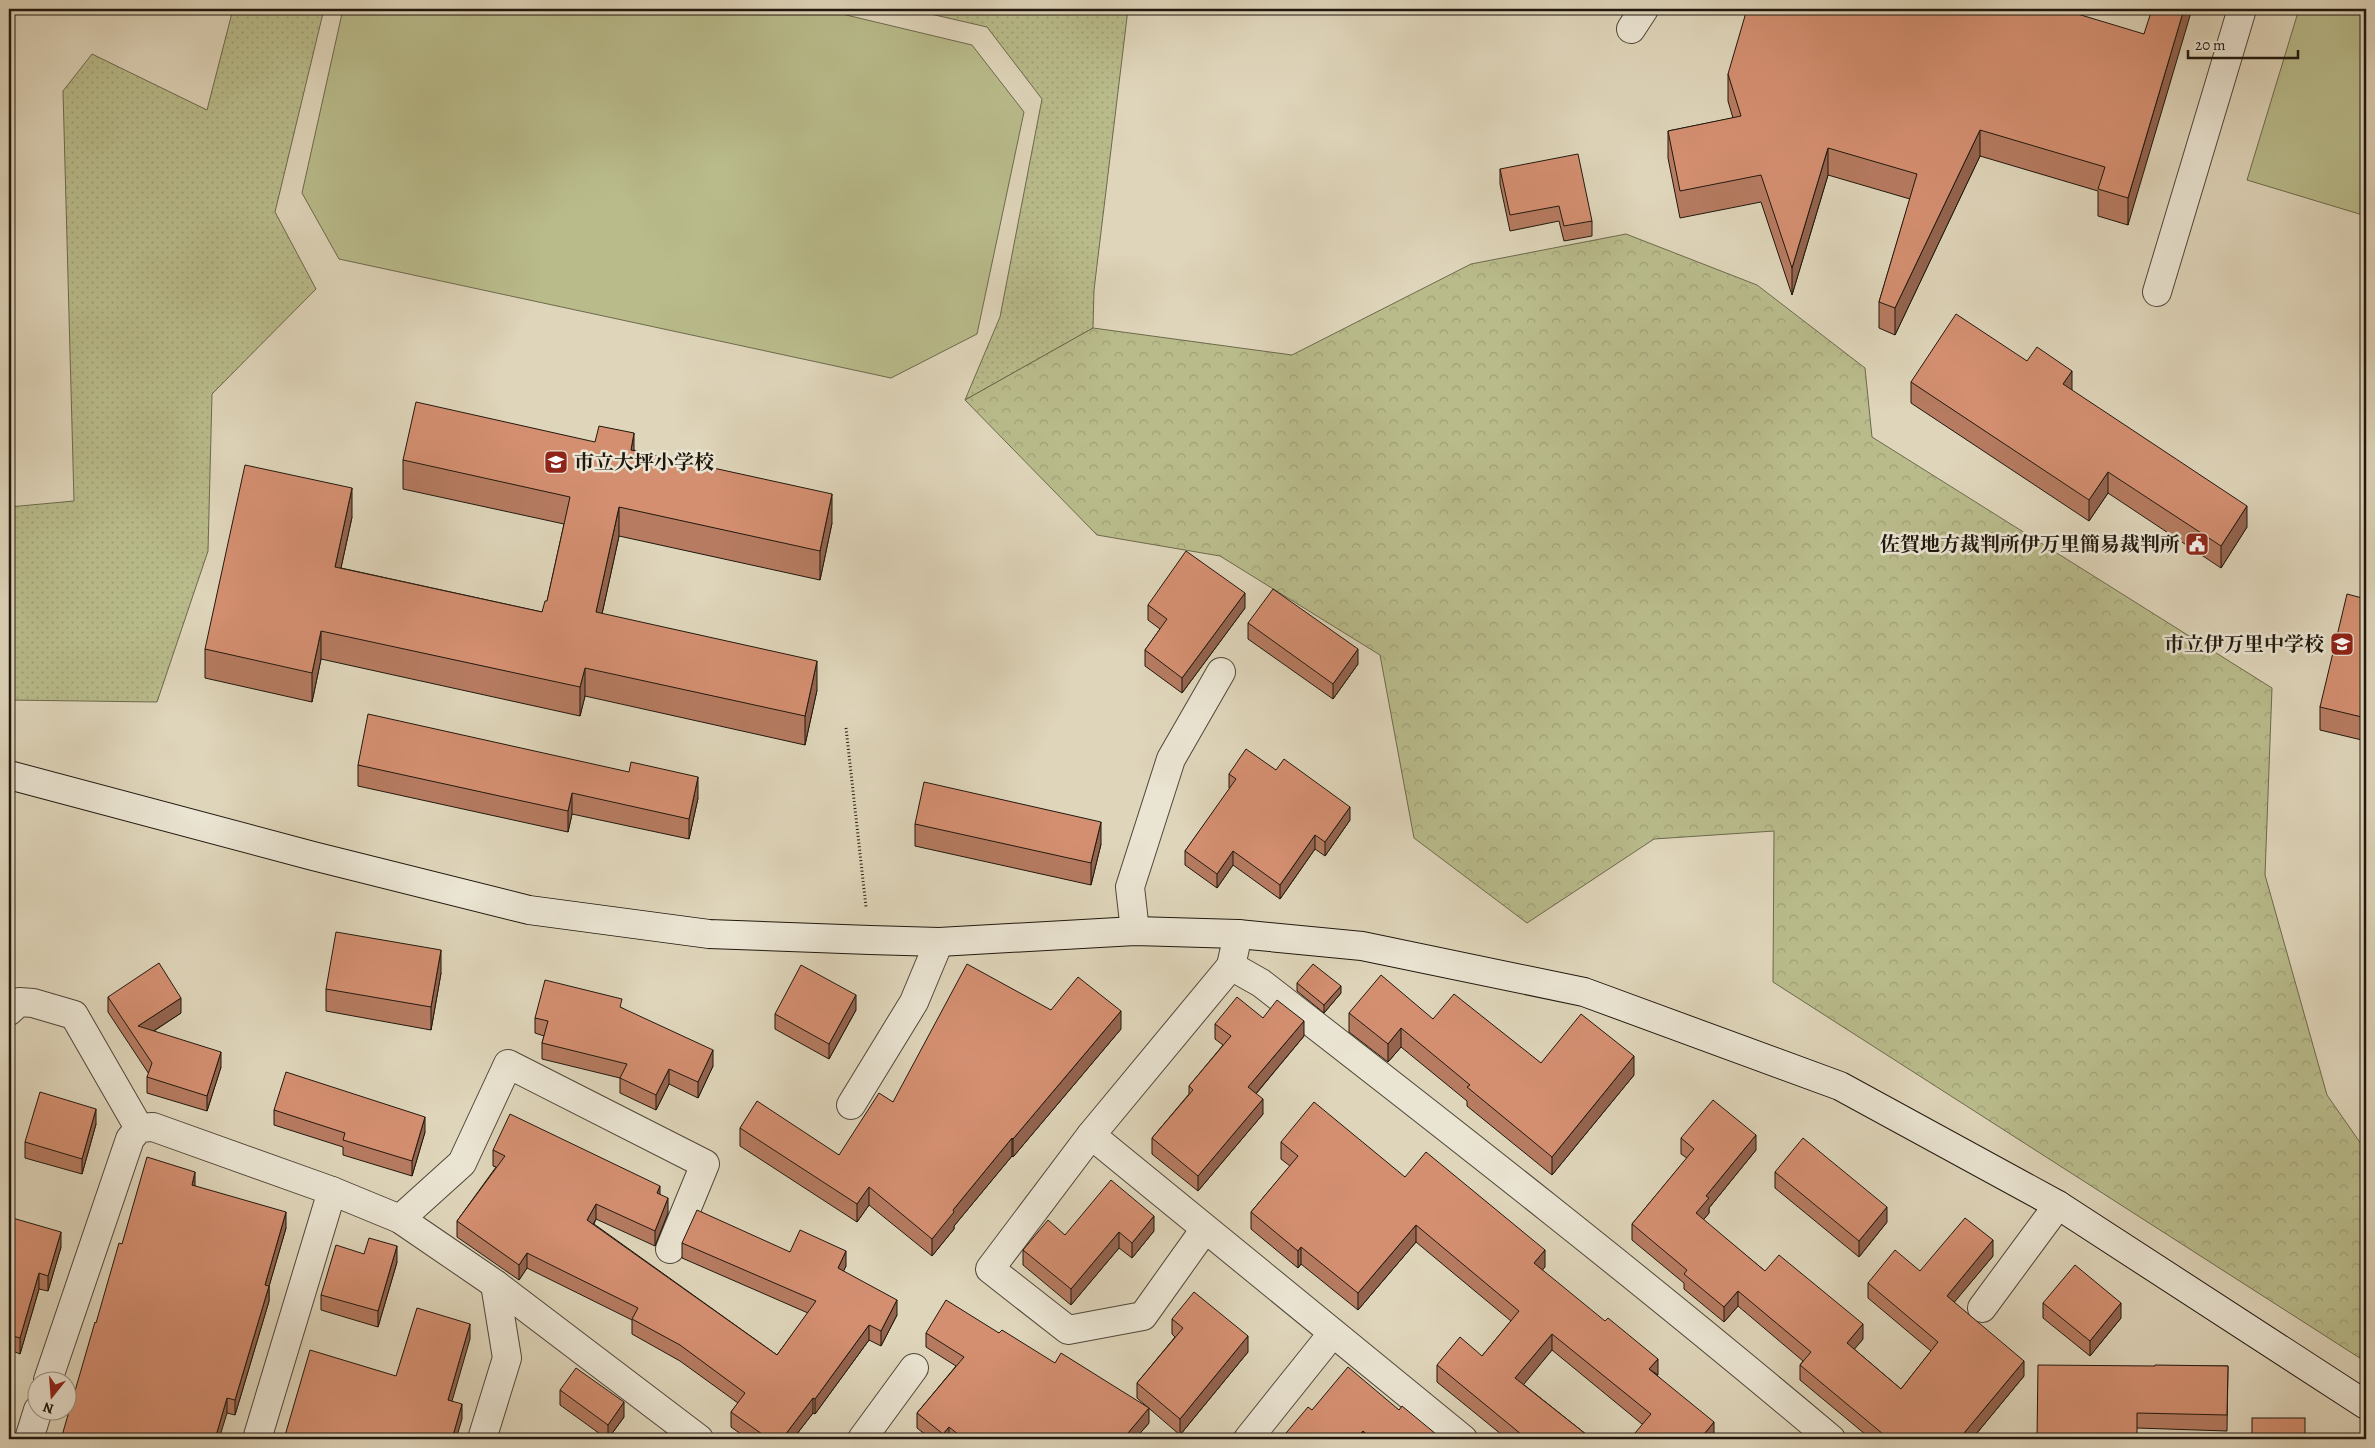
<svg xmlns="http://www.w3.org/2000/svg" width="2375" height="1448" font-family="Alegreya,'Noto Serif JP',serif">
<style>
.grass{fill:url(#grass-dots);stroke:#6c6a4c}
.forest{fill:url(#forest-crowns);stroke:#6c6a4c}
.pitch{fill:#b9bb8b;stroke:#6c6a4c}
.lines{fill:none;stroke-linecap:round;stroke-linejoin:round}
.street-casing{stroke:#504739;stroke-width:30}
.secondary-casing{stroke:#20180e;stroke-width:30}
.path{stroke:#20180e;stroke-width:3;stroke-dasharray:1 2.5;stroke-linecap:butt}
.street{stroke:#eae4d2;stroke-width:28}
.secondary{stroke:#eae4d2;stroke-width:28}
.wall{fill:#b67b61;stroke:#20180e}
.shaded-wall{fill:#94644f;stroke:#20180e}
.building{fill:#d48f71;stroke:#20180e}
.labels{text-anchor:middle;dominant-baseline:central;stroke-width:5;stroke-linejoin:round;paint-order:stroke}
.poi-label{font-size:20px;font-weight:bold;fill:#20180e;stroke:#eae4d2;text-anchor:end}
</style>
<defs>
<pattern id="grass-dots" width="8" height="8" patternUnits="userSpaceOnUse" patternTransform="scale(1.25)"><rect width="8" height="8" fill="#b9bb8b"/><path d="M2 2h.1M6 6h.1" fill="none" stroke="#9fa077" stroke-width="1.8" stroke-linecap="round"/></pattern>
<pattern id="forest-crowns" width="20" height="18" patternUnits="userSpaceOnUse" patternTransform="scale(1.25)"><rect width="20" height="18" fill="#b9bb8b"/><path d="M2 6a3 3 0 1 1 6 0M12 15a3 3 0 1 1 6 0" fill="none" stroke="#9fa077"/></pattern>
</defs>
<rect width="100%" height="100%" fill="#dfd5ba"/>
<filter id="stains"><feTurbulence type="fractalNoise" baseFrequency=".004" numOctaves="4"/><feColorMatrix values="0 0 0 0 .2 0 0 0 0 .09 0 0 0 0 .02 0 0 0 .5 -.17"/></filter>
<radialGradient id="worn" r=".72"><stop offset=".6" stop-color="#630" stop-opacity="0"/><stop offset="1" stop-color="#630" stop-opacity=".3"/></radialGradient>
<g class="grass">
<path d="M233,9H324L275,212L316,289L212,394L208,551L157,702L9,700V507L74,501L63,91L92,54L207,110Z"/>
<path d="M909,9H1128L1094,290L1093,328L965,400L1000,317L1042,99L987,27Z"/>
</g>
<path class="forest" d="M1626,234L1757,285L1865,368L1872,437L2272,688L2265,875L2327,1095L2366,1151V1362L1773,982L1774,831L1654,839L1527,923L1414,838L1380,655L1220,556L1097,535L965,400L1093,328L1292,355L1471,264Z"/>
<g class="pitch">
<path d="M343,9H821L972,45L1024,112L977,334L891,378L339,259L302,193Z"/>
<path d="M2299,9H2366V216L2247,180Z"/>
</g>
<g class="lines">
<g class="street-casing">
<g id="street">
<path d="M1631,29L1644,9"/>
<path d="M2157,292L2242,9"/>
<path d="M1135,931L1130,887L1171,759L1221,672"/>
<path d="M1238,934L1231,966L1261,983C1453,1132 1645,1282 1831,1439"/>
<path d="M1231,966L1091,1135L1463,1439"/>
<path d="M9,1011L19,1002L33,1003L74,1015L139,1128"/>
<path d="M851,1105L914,1002L939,942"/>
<path d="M1091,1135L990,1269L1068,1330L1143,1316L1205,1229"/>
<path d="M400,1219L462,1163L508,1064L705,1164L670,1249"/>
<path d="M1982,1308L2058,1205"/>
<path d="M48,1380L130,1139L139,1128L153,1127L332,1191L400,1219L495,1284L699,1439"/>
<path d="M29,1439L38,1410"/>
<path d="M257,1439L332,1191"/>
<path d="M482,1439L507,1358L495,1284"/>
<path d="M862,1439L914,1368"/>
<path d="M1248,1439L1332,1334"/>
</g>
</g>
<g class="secondary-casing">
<path id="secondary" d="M9,775L313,856L529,910L709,934L870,940L939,942L1135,931L1238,934L1362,946L1584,992L1840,1086L2058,1205L2366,1405"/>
</g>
<path class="path" d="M846,728L866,907"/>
<use href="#street" class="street"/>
<use href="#secondary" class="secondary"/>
</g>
<g class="wall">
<path d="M2144,34L2128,225L2098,216V191L1980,156L1895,335L1879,328V302L1910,199L1828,175L1792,295L1761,202L1680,218L1668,158V131L1733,118L1728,101V74Z"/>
<path d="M1500,169L1592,221V236L1564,241L1559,221L1510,231L1500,184Z"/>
<path d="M2027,361L2072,391L2247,527L2221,568L2108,493L2089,521L1911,403V382Z"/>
<path d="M634,450L832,523L820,580L619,536L602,614L817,690L805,745L585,696L580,716L321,659L312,702L205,678V649L352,517L341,568L542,612L547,601L564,524L403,489V460Z"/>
<path d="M2366,599V741L2320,730V707Z"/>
<path d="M1148,605L1245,608L1182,693L1145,666V650L1160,629L1148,620Z"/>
<path d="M1248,623L1358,664L1333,699L1248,639Z"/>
<path d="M358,765L698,798L689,839L572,814L568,832L358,786Z"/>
<path d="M1276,770L1350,820L1325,856L1315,849L1280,899L1233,865L1217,888L1185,865V851L1230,789L1229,788V774Z"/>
<path d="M915,824L1101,844L1091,885L915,846Z"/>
<path d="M441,973L431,1030L326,1011V989Z"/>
<path d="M1297,983L1341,993L1324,1013L1297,991Z"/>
<path d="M108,997L181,1013L154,1031L221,1067L207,1111L147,1093V1077L149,1074L108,1012Z"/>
<path d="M622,1008L713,1066L698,1098L669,1084L656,1110L620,1093V1078L542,1059V1043L544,1036L535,1033V1018Z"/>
<path d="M856,1010L829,1059L775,1029V1014Z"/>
<path d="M1051,1010L1121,1029L1013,1157L1012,1156L954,1226V1229L932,1256L869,1205L857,1222L740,1146V1128L839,1155L893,1102Z"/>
<path d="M1349,1013L1433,1019L1541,1063L1634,1075L1552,1175L1467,1106V1101L1401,1047L1388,1062L1349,1032Z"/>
<path d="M1263,1018L1304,1036L1256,1094L1263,1114L1198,1191L1152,1154V1138L1189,1094V1086L1223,1045L1215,1039V1024Z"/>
<path d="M274,1110L425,1132L412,1176L343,1155V1147L274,1125Z"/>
<path d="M96,1124L82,1174L25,1158V1142Z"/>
<path d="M1681,1138L1756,1150L1709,1208V1213L1703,1220L1765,1271L1863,1339L1854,1349L1901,1389L1931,1351L1868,1298V1283L1993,1256L1954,1302L2024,1376L1972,1439H1871L1800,1380V1365L1803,1361L1738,1306L1724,1322L1684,1289V1283L1632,1240V1224L1687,1158L1681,1154Z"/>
<path d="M1281,1142L1405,1177L1545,1267L1542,1270L1658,1376L1714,1439L1642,1424L1552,1350L1523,1384L1592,1439H1507L1437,1382V1365L1482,1356L1511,1321L1416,1242L1358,1310L1301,1264L1298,1268L1251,1229V1212L1290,1166L1281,1159Z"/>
<path d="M493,1150L660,1194L668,1213L655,1246L596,1219L594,1224L777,1355L808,1313L682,1258V1243L790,1252L846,1266L843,1271L897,1315L881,1346L869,1340L815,1414L813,1413L793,1439H748L731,1427V1412L738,1403L680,1361L632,1334V1320L527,1268L519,1280L457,1237V1221L496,1167L493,1166Z"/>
<path d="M1775,1172L1887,1222L1859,1257L1775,1188Z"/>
<path d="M195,1186L286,1228L269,1286V1301L235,1415L227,1413L122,1244Z"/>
<path d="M9,1218L61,1247L48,1291L39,1289L20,1354L13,1351L9,1366Z"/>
<path d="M1154,1231L1132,1258L1119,1248L1071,1305L1023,1265V1250L1065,1235Z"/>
<path d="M364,1254L397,1262L378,1327L321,1310V1295Z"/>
<path d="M2043,1303L2121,1318L2090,1356L2043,1318Z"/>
<path d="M1172,1319L1248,1352L1180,1435L1137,1398V1383L1175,1337L1172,1334Z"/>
<path d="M926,1333H999L1149,1423L1135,1439H931L917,1428V1413L956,1366L926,1347Z"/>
<path d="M2155,1366H2228L2227,1431L2137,1428L2037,1439Z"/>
<path d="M560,1390L624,1417L608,1439H607L560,1405Z"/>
<path d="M1312,1410H1399L1442,1439H1281Z"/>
</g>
<g class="shaded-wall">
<path d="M2184,9H2192L2128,225V198Z"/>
<path d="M1980,130V156L1895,335V308Z"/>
<path d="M1828,148V175L1792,295V268Z"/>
<path d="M2072,371V392L2063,384Z"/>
<path d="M634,433V462L631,450Z"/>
<path d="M2108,472V493L2089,521V500Z"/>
<path d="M352,488V517L335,595V567Z"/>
<path d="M832,494V523L820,580V551Z"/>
<path d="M2247,506V527L2221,568V546Z"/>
<path d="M619,507V536L596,641V612Z"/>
<path d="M1245,593V608L1182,693V678Z"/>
<path d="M321,631V659L312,702V673Z"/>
<path d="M1358,649V664L1333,699V684Z"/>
<path d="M817,661V690L805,745V716Z"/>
<path d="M585,668V696L580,716V687Z"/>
<path d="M698,777V798L689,839V819Z"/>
<path d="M572,793V814L568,832V811Z"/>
<path d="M1350,807V820L1325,856V842Z"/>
<path d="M1101,822V844L1091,885V863Z"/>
<path d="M1315,835V849L1280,899V885Z"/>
<path d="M1233,851V865L1217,888V874Z"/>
<path d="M441,950V973L431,1030V1007Z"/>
<path d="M1341,986V993L1324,1013V1005Z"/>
<path d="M856,995V1010L829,1059V1044Z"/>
<path d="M181,998V1013L138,1041V1026Z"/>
<path d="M1121,1011V1029L1013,1157V1139Z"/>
<path d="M1304,1021V1036L1248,1103V1087Z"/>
<path d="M1401,1028V1047L1388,1062V1044Z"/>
<path d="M713,1050V1066L698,1098V1082Z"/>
<path d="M221,1052V1067L207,1111V1096Z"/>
<path d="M1634,1056V1075L1552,1175V1157Z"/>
<path d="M669,1069V1084L656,1110V1095Z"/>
<path d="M1263,1099V1114L1198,1191V1176Z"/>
<path d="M96,1109V1124L82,1174V1159Z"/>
<path d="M425,1117V1132L412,1176V1161Z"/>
<path d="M1756,1135V1150L1709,1208V1213L1696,1229V1213L1706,1196Z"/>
<path d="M1012,1138V1156L954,1226V1229L932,1256V1239L953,1210Z"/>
<path d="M195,1172V1187L192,1185Z"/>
<path d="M660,1186V1202L657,1193Z"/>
<path d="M869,1187V1205L857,1222V1204Z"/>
<path d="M668,1198V1213L655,1246V1231Z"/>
<path d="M596,1204V1219L587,1235V1220Z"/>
<path d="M1887,1207V1222L1859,1257V1241Z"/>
<path d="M286,1212V1228L265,1300V1285Z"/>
<path d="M1154,1216V1231L1132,1258V1243Z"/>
<path d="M1416,1225V1242L1358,1310V1293Z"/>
<path d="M61,1232V1247L48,1291V1276Z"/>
<path d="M1119,1232V1248L1071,1305V1289Z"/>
<path d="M1993,1240V1256L1947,1311V1296Z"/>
<path d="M397,1246V1262L378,1327V1311Z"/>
<path d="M1301,1247V1264L1298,1268V1251Z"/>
<path d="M1545,1250V1267L1534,1280V1263Z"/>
<path d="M846,1251V1266L838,1283V1268Z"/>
<path d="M527,1253V1268L519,1280V1265Z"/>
<path d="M39,1273V1289L20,1354V1338Z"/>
<path d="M269,1286V1301L235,1415V1400Z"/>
<path d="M1738,1291V1306L1724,1322V1307Z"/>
<path d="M897,1300V1315L881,1346V1331Z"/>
<path d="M2121,1303V1318L2090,1356V1341Z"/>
<path d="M470,1324V1339L448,1415V1400Z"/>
<path d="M1863,1324V1339L1847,1358V1343Z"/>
<path d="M869,1325V1340L815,1414V1399Z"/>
<path d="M1552,1334V1350L1515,1395V1378Z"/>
<path d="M13,1336V1351L9,1366V1351Z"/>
<path d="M1248,1336V1352L1180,1435V1419Z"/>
<path d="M1658,1359V1375L1649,1369Z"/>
<path d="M2024,1361V1376L1972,1439H1959Z"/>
<path d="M227,1398V1413L219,1439H215Z"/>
<path d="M813,1398V1413L793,1439H782Z"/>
<path d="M624,1402V1417L608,1439V1425Z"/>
<path d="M462,1404V1419L456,1439H452Z"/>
<path d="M1149,1408V1423L1135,1439H1123Z"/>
<path d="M1714,1422V1439H1700Z"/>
<path d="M949,1427V1439H943V1434Z"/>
<path d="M1363,1431V1439H1356Z"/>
</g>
<g class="building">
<path d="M1747,9H2061L2144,34L2152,9H2184L2128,198L2098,189L2105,167L1980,130L1895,308L1879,302L1917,174L1828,148L1792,268L1761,175L1680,191L1668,131L1741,116L1728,74Z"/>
<path d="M1578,154L1592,221L1564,226L1559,206L1510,215L1500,169Z"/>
<path d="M1956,314L2027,361L2037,347L2072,371L2063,384L2247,506L2221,546L2108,472L2089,500L1911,382Z"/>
<path d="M416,402L595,442L599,426L634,433L631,450L832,494L820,551L619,507L596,612L817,661L805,716L585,668L580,687L321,631L312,673L205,649L245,465L352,488L335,567L542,612L545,601H547L570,497L403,460Z"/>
<path d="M1186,551L1245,593L1182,678L1145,650L1167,619L1148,605Z"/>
<path d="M1273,589L1358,649L1333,684L1248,623Z"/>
<path d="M2347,594L2366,599V718L2320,707Z"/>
<path d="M368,714L629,772L631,762L698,777L689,819L572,793L568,811L358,765Z"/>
<path d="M1246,749L1276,770L1284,759L1350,807L1325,842L1315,835L1280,885L1233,851L1217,874L1185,851L1236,779L1229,774Z"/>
<path d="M924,782L1101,822L1091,863L915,824Z"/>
<path d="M336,932L441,950L431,1007L326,989Z"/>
<path d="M159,963L181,998L138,1026L221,1052L207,1096L147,1077L152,1063L108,997Z"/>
<path d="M967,964L1051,1010L1078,977L1121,1011L1013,1139L1012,1138L953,1210L954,1212L932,1239L869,1187L857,1204L740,1128L757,1101L839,1155L879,1093L893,1102Z"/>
<path d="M1313,964L1341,986L1324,1005L1297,983Z"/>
<path d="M801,965L856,995L829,1044L775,1014Z"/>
<path d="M1381,975L1433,1019L1454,994L1541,1063L1581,1014L1634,1056L1552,1157L1467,1087L1470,1085L1401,1028L1388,1044L1349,1013Z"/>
<path d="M545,980L622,999L620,1007L713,1050L698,1082L669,1069L656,1095L620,1078L627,1064L542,1043L548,1021L535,1018Z"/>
<path d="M1237,997L1263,1018L1277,1000L1304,1021L1248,1087L1263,1099L1198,1176L1152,1138L1193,1090L1189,1086L1231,1036L1215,1024Z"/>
<path d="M286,1072L425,1117L412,1161L343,1140L345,1133L274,1110Z"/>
<path d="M40,1092L96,1109L82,1159L25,1142Z"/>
<path d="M1713,1100L1756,1135L1706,1196L1709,1198L1696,1213L1765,1271L1779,1255L1863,1324L1847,1343L1901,1389L1938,1342L1868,1283L1895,1250L1920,1271L1965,1218L1993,1240L1947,1296L2024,1361L1959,1439H1889L1800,1365L1811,1352L1738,1291L1724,1307L1684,1274L1687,1270L1632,1224L1694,1149L1681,1138Z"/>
<path d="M1314,1102L1405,1177L1426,1152L1545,1250L1534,1263L1605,1321L1608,1318L1658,1359L1649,1369L1714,1422L1700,1439H1630L1651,1414L1552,1334L1515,1378L1592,1439H1527L1437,1365L1460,1337L1482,1356L1519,1311L1416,1225L1358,1293L1301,1247L1298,1251L1251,1212L1298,1156L1281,1142Z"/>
<path d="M510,1114L660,1186L657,1193L668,1198L655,1231L596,1204L587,1220L777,1355L816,1301L682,1243L697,1210L790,1252L800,1230L846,1251L838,1268L897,1300L881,1331L869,1325L815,1399L813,1398L782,1439H769L731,1412L745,1393L680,1345L632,1319L638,1308L527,1253L519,1265L457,1221L505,1156L493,1150Z"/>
<path d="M1803,1138L1887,1207L1859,1241L1775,1172Z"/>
<path d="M147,1157L195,1172L192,1185L286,1212L265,1285L269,1286L235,1400L227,1398L215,1439H61L95,1322L96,1323L119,1243L122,1244Z"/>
<path d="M1111,1180L1154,1216L1132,1243L1119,1232L1071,1289L1023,1250L1048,1220L1065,1235Z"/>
<path d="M9,1217L61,1232L48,1276L39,1273L20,1338L13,1336L9,1351Z"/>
<path d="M369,1238L397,1246L378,1311L321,1295L336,1245L364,1254Z"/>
<path d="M2075,1265L2121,1303L2090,1341L2043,1303Z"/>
<path d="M1194,1292L1248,1336L1180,1419L1137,1383L1183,1328L1172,1319Z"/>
<path d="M946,1300L999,1333L1002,1330L1055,1363L1061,1353L1149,1408L1123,1439H964L949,1427L943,1434L917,1413L964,1357L926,1333Z"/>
<path d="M417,1308L470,1324L448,1400L462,1404L452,1439H284L310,1350L396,1376Z"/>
<path d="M2038,1365L2155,1366V1365L2228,1366L2227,1415L2137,1413V1439H2037Z"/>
<path d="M1348,1367L1399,1410L1402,1406L1442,1439H1372L1363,1431L1356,1439H1281L1308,1407L1312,1410Z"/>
<path d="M576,1368L624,1402L608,1425L560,1390Z"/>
<rect x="2252" y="1418" width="53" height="21"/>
</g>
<defs>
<g id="school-square" transform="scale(1.25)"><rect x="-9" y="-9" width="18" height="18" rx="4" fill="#8f2418" stroke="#eae4d2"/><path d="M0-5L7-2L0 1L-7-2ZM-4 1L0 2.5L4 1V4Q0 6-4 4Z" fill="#fff"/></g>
<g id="civic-square" transform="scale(1.25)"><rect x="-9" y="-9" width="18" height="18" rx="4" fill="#8f2418" stroke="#eae4d2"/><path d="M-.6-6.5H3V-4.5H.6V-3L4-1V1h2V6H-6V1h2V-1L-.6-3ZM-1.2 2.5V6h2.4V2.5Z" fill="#fff"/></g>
</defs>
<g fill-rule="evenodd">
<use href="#school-square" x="556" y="462"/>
<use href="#civic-square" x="2197" y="544"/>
<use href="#school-square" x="2342" y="644"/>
</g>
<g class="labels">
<g class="poi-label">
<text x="574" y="462" text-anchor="start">市立大坪小学校</text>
<text x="2180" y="544">佐賀地方裁判所伊万里簡易裁判所</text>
<text x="2324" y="644">市立伊万里中学校</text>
</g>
</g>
<rect width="2375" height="1448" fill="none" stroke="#dfd5ba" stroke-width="30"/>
<rect x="10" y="10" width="2355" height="1428" fill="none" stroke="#20180e" stroke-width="2.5"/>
<rect x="15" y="15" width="2345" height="1418" fill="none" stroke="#20180e"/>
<g transform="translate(52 1396) rotate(197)"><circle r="24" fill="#eae4d2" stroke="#999284"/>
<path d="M0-4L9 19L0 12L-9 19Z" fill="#8f2418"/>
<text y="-8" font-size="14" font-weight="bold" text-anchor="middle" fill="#20180e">N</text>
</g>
<path d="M2188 50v8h110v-8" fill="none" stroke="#20180e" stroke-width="2.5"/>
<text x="2195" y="50" font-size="15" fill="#20180e" stroke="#eae4d2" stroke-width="4" paint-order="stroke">20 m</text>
<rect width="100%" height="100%" filter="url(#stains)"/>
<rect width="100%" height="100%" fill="url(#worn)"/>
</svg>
